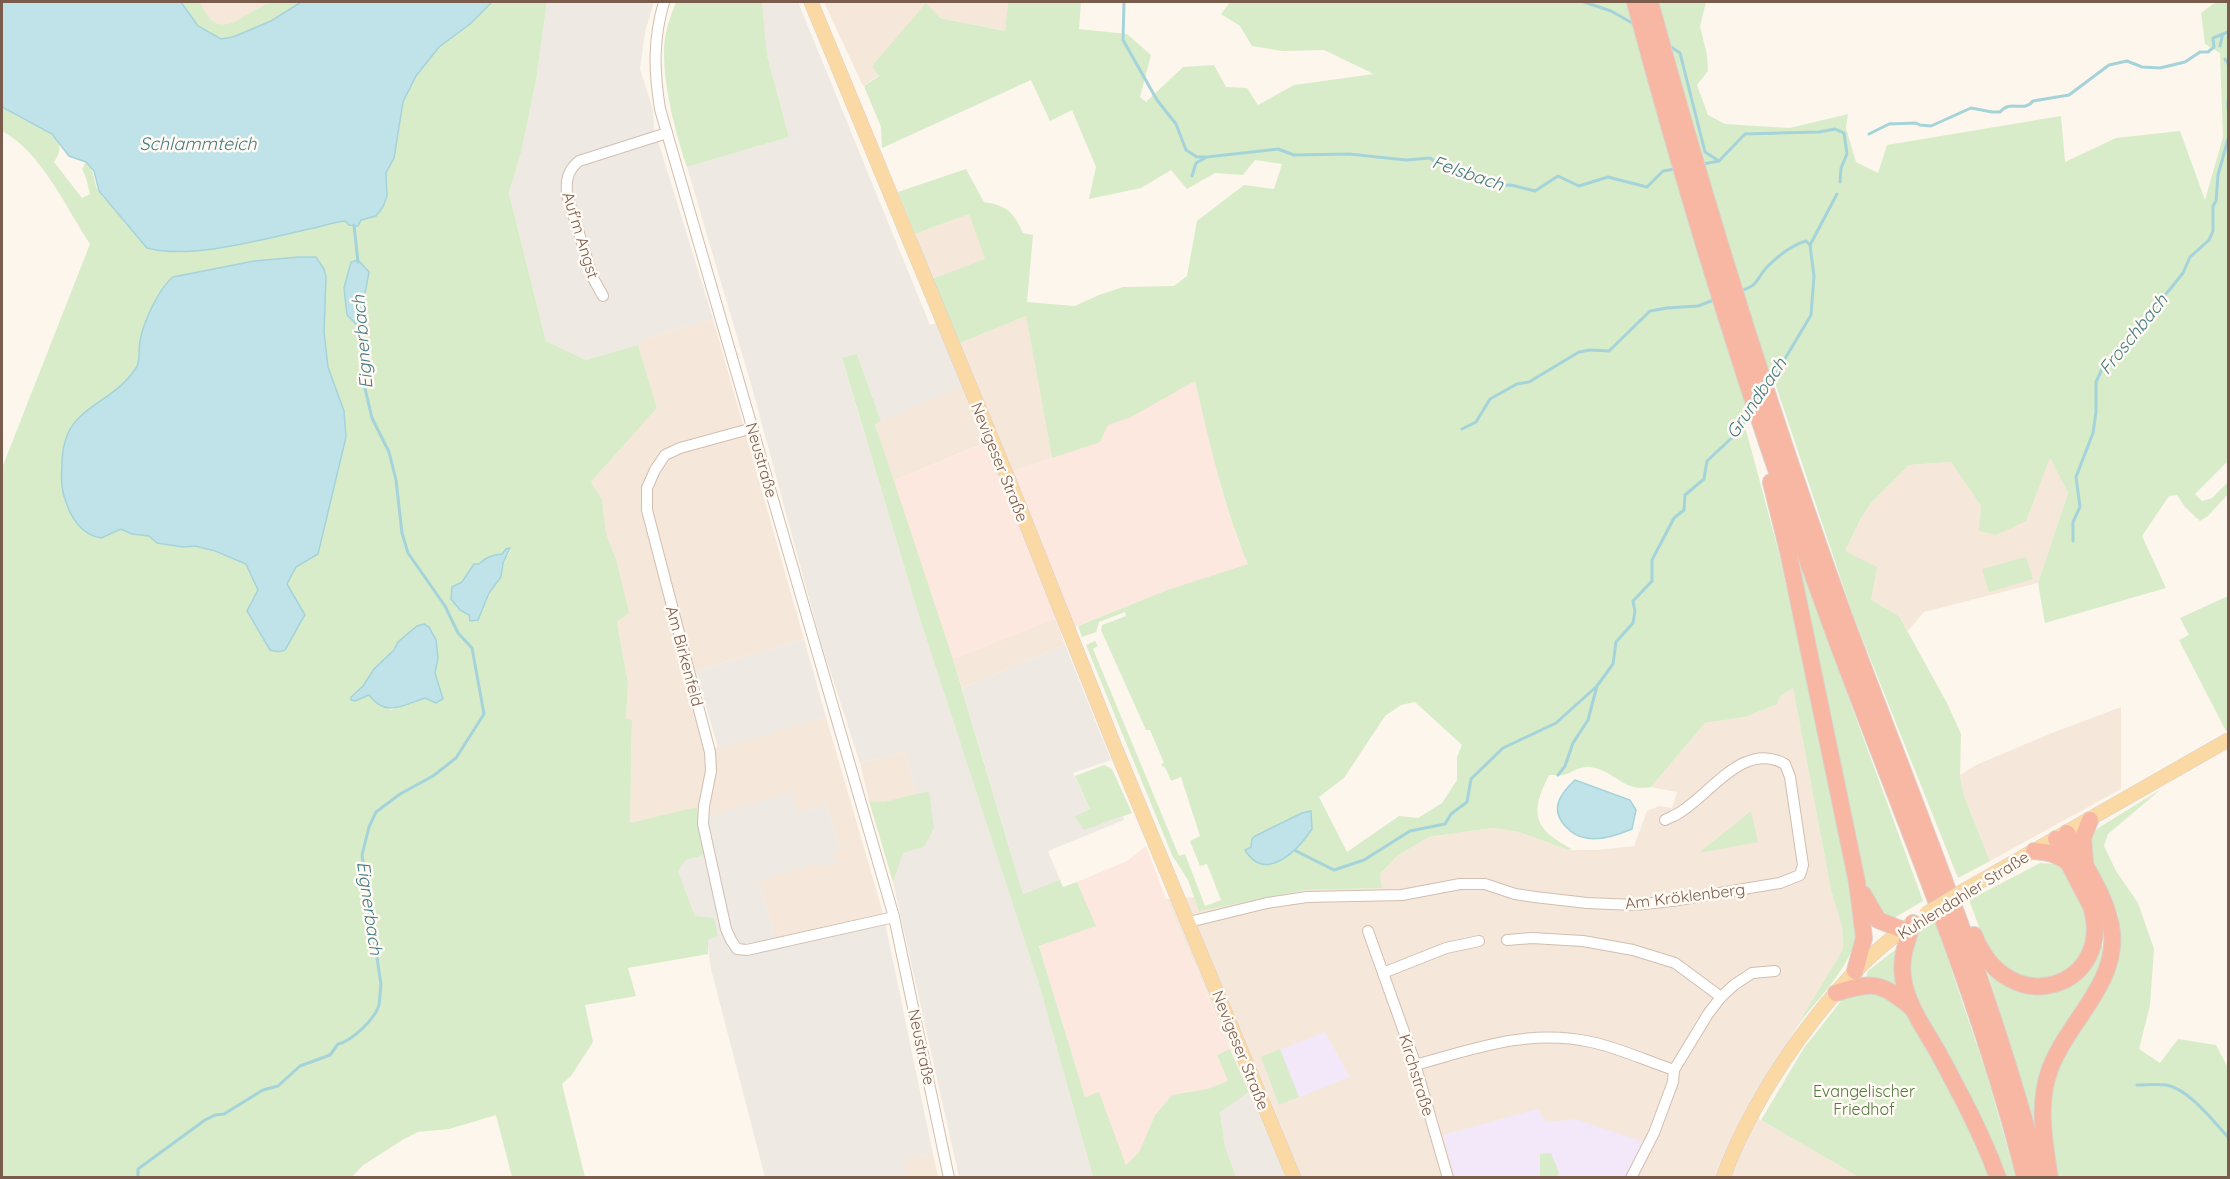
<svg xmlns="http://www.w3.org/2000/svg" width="2230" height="1179" font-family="Quicksand,sans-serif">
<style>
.residential{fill:#f5e8da}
.commercial{fill:#fde8e0}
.industrial{fill:#efe9e4}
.education{fill:#f3e8fa}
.green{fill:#d8ecc9;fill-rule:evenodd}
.water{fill:#bfe3e8;stroke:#a5d3da;stroke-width:1.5}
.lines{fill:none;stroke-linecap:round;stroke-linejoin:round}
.stream{stroke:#a5d3da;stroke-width:3}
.minor-casing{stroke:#d1beb0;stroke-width:12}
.major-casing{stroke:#dad1cd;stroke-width:15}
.highway-casing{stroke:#dad1cd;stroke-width:18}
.minor{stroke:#fff;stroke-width:10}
.major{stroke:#fbd9a5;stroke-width:14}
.highway{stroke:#f7b7a3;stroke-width:16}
.major-bridge-casing{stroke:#dad1cd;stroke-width:15;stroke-linecap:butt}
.major-bridge{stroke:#fbd9a5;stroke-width:14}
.labels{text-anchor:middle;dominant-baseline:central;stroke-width:5;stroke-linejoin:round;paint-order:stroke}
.street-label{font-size:16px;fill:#7a5c4d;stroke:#fffaf3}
.park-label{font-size:16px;fill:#537a41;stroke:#fffaf3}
.water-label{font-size:18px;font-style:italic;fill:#437c86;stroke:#fffaf3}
</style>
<rect width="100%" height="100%" fill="#fdf6ec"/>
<g class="residential">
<path d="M200,2H273L226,26L215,23L206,15Z"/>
<path d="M824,2H1008L1005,31L940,18L926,4L879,75L863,86Z"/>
<path d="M969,214L986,259L932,279L915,234Z"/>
<path d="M1026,316L1052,458L996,477L982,444L893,481L875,423L975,380L960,343Z"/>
<path d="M713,319L804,639L696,671L712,748L826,717L883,913L775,939L759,880L821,861L823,866L833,852L840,850L826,804L797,813L743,808L710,817L706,805L630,824L632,721L626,719L628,683L617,621L616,559L606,533L602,499L591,482L657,408L638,345L643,339Z"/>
<path d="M2050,457L2068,493L2038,583L1924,612L1908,631L1899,616L1871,600L1845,551L1860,520L1871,503L1909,465L1951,462L1981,506L2026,521Z"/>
<path d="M1055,618L1065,645L962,688L953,659Z"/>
<path d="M1793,688L1831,890L1842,927L1843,949L1747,1112L1859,1177H1286L1166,899L1195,897L1200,910L1306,890L1381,888L1380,874L1397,856L1429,837L1470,831L1494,828L1519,832L1568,850H1597L1634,846L1647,811L1659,806L1672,808L1677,792L1651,787L1705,723L1745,717L1778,704L1779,697Z"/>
<path d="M2121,707V789L1990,861L1964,796L1960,775L1976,765L2052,733Z"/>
<path d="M905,752L916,795L884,803L869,801L860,763Z"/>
<path d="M933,1154L938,1177H907L903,1160Z"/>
</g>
<g class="commercial">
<path d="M1183,296L1221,489L1237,538L1249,564L1167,590L1060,633L1055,619L953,659L893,481L983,444L996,477L1052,458L1026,316Z"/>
<path d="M1146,846L1166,899L1230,1049L1217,1055L1228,1081L1207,1089L1172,1096L1155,1115L1139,1152L1126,1165L1099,1093L1085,1097L1039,945L1095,926L1077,882L1127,861Z"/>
</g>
<g class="industrial">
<path d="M547,2H654L645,32L640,69L653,110L654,128L713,319L643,339L638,345L586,360L546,341L509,193L521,153L536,81Z"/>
<path d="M762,2H798L930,325L949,319L976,380L881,421L857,354L842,359L919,616L1040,988L1093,1177H959L893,882L903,852L924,847L929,791L916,795L905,752L860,763L822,646L751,384L687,167L789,137L767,55Z"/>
<path d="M804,639L826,717L718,748L696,671Z"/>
<path d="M1065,645L1111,760L1073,773L1090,809L1075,818L1107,820L1108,822L1123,816L1124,820L1048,851L1060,880L1023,894L962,688Z"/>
<path d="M792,791L797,813L826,804L840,850L833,852L837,862L823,867L821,862L759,880L775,939L883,913L933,1154L904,1160L907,1177H765L711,969L707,940L695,916L678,871L686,860L705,855L697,807L706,804L711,816Z"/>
<path d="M1249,1092L1286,1177H1236L1225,1146L1220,1111Z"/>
</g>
<g class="education">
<path d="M1325,1032L1350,1077L1279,1105L1261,1057Z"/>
<path d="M1538,1109L1546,1122L1575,1119L1644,1142L1625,1177L1455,1178L1443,1135Z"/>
</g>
<g class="green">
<path d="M181,2H200C220,48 242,11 273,2C281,0 293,2 301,2L272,21L233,37L221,39L198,26Z"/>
<path d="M492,2H547L536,81L521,153L509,193L546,341L586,360L638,345L657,408L591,482L602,499L606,533L616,559L629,613L617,622L628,683L626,719L632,720L630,823L697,807L705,855L686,860L678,871L695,916L714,918L718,936L708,940V954L628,968L636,996L585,1005L593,1042L571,1076L562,1084L585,1177H512L496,1115L449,1129L418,1132L404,1139L362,1166L352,1177H2V468L90,244C65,206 42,153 2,131V107C12,113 21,119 32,124C48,133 70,140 54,162L82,198L90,194L86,178L82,169L86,162C97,174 92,181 99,192C110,209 157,239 175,252C220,247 264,239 309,229C321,227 332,222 345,221L349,225L358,226L361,220L387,196L386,173L394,158L403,102L416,76L439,47L470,24ZM299,257L326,277L324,332L328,367L344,411L296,567L287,584L305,615C301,620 286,649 284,651C280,653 278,651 275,649C253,637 263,611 258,590C256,581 250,572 246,564L215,552L194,546L183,547L149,536L132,534L121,529L101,537L77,418C94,405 127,386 137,366C141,359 138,347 140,339C145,320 159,289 173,277L254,261ZM506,549L511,550L503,563L501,577L489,593L477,620L460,610L453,587L462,582L474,564H479C486,557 492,555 502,554ZM398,642L438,658L435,672L439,691L436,703L426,698L390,710L369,695L355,701L351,696C368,682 388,662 398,642Z"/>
<path d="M676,2H762L767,55L789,137L687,167C675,132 660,75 665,38C667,25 672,13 676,2Z"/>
<path d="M1008,2H1081L1079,29L1127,34L1151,55L1140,97L1146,102L1183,67L1214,65L1226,87L1247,88L1258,105L1294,85L1374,74L1324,50L1283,51L1252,46L1240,26L1221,14L1230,2H1706L1700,26L1707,55L1708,71L1697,85L1708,115L1725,124L1790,128L1848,114L1846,128L1856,162L1878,173L1887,145L2061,116L2065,162L2116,138L2180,131L2205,200L2223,137L2220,53L2205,44L2201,13L2216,2H2228V461L2195,494L2202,501L2212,498L2228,482V494L2208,516L2200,521L2185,507L2177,495L2169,496L2142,536L2166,588L2045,623L2038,583L2068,493L2050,458L2026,521L1996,535L1979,531L1981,506L1951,462L1909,465L1871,503L1860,520L1845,551L1877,567L1871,600L1899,616L1947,703L1961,734L1960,775L1964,796L1990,861L1958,878L1854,618L1771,371L1742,415L1779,553L1851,886C1853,899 1857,914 1857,927C1856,963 1818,998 1797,1026L1843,949L1842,927L1831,890L1793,688L1779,697L1778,704L1745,717L1705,723L1651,787C1623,793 1615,770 1590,767C1578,766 1574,772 1563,775C1559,776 1553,775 1549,775C1530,813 1532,828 1572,849L1568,850L1519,832L1494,828L1470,831L1429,837L1397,856L1380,874L1382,888L1306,890L1199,911L1188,880L1172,855L1086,645L1095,641L1098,646L1093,649L1179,856L1185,854L1205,906L1221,900L1207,864L1200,866L1190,841L1200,836L1181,777L1171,781L1165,767H1163L1161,764L1164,763L1150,730H1146L1101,630L1102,625L1126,616L1125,612L1099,622L1096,632L1082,637L1078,626L1167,590L1248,564C1223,506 1210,443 1195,381L1129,418L1108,425L1100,442L1052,458L1026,316L960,343L932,279L985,259L969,214L915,234L898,192L966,169L984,202C1008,206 1013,212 1023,233L1033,235L1027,302L1075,306L1099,295L1123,287L1174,286L1187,276L1197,221L1244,185L1274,189L1282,164L1255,160L1243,175L1215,173L1187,189L1171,170L1141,188L1089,199L1096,167L1072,110L1050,121L1031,80L882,148L881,127L864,86L879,76L872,66L926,3L940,18L1005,31ZM1415,702L1462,745L1457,757V780L1442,803L1418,818L1399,816L1347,852L1319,797L1344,778L1385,716L1401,705Z"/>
<path d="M857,354L881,421L875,424L953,659L1023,894L1060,880L1063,887L1077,882L1096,926L1039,946L1085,1097L1099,1092L1126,1165L1139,1152L1155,1115L1172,1095L1207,1089L1228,1081L1217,1055L1230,1049L1249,1092L1220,1112L1225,1146L1236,1177H1093L1040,988L919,616L842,358Z"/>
<path d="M1796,554L1923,901L1894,918C1877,912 1872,898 1865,883Z"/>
<path d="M2026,557L2033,579L1989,592L1982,569Z"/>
<path d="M2228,596V729L2226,731L2179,640L2189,635L2180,618Z"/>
<path d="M1104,765L1112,769L1132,813L1084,830L1075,817L1090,809L1075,776Z"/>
<path d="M2160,790L2108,834L2104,846L2116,871L2138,903L2154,949L2150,1005L2139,1049L2160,1063L2178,1039L2216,1045L2228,1068V1177H2056L2048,1117L2055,1074L2073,1039L2102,997L2114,972L2119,946L2118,914L2087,851L2088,837L2098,828Z"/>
<path d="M929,791L934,828L924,847L903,853L893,882L869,801L884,802Z"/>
<path d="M1751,811L1758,842L1699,853Z"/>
<path d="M2040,863L2055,864L2067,873L2077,890L2087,918L2086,945L2073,965L2058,976L2040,980L2010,972L1987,948L1969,900Z"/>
<path d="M1935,921L1986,1072L2016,1177H2002L1918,1008C1912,985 1903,950 1922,929C1926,926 1931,924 1935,921Z"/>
<path d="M2100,945L2108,948L2092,986L2074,1011L2037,1131L1987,971C2030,1010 2077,995 2100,945Z"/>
<path d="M1900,946V990L1880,978L1866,977L1868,971Z"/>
<path d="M1878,990L1907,1013L1959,1103L1991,1177H1859L1761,1120L1804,1048L1841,1001L1853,993Z"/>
<path d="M1280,1049L1299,1097L1279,1105L1261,1057Z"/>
<path d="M1551,1153L1559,1173L1557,1177H1542L1540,1176V1154Z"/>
</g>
<g class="water">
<path d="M2,2H181L198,26L221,39L233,37L271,21L301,2H492L470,24L439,47L416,76L403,102L394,158L386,173L387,196L383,207L376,216L361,220L358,226L349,225L345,221C332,222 321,227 309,229C264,239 190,260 147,248L99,191L94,171L86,162L69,156L52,134L2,107Z"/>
<path d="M299,257H316L324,269L326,277L324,332L328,367L344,411L346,437L318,554L296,567L287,584L305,615C301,620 287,648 285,650C281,653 275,651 270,650L247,611L258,590L246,564L215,551L195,546L183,547L157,543L149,536L132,534L121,529L101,538C83,535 73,521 67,505C61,491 61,480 62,465C62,404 109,409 136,368C141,361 138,350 140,341C143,323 159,288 173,277L254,261Z"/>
<path d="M358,260L369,272L359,327L347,315L344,288L351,262Z"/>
<path d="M510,548L503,563L501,577L489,593L478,620L470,621L469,615L460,610L451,599L452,587L462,582L474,564H479C486,557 492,555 502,554L506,549Z"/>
<path d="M424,624L429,627L436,640L438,658L435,673L443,699L436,703L425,698C403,705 386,718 369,695L355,701L351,700V697L363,686L374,669L394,650L398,642L417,626Z"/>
<path d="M1575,780L1630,800L1636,810L1632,829C1618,835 1601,841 1586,838C1579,837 1571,832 1566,827C1549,809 1560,794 1575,780Z"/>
<path d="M1311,811L1312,829C1298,850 1266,884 1245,850L1251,847L1252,839L1255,836L1302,813Z"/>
</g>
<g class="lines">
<g class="stream">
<path d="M1124,2L1123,40L1157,100L1176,124L1186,150L1197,157H1205"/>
<path d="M1584,2L1611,11L1634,24"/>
<path d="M1668,45L1680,53L1705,152L1719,161"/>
<path d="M2220,46L2222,37"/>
<path d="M2225,59L2228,64"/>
<path d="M2228,101V109"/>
<path d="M1869,134L1889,124L1916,123L1920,125L1931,126L1971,108L1992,112H2000C2010,99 2024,113 2033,101L2069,95L2109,65L2127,61L2142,67L2160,68L2185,62L2200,52H2208L2214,47L2213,38L2228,32"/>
<path d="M1703,164L1719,161L1745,134L1819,132L1835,129L1844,133L1847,154L1841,168L1840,182"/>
<path d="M1192,176L1196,163L1207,157L1278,149L1294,155L1349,154L1406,160L1430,158L1448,170L1496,186L1511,185L1535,191L1558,176L1579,186L1608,177L1647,187L1663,171L1675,169"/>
<path d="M354,225L358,262"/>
<path d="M1740,291C1761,284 1754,281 1767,267C1777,257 1792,245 1806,241L1810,245"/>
<path d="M1770,384L1811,315L1814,276L1810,245L1837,194"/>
<path d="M1462,429L1476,422L1490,399L1517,384L1529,382L1579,352L1590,350L1609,351L1650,311L1667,308L1698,306L1716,299"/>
<path d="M2073,541V522L2080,507L2076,477L2093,433L2096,412V382L2103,367L2171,288L2183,273L2190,257L2209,240L2213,231V206L2216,201L2218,175L2228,139"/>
<path d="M1558,775L1565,766L1573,743L1588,720L1597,686L1613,664L1616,642L1633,623L1635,611L1633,601L1652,581V560L1674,518L1684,510L1685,495L1704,479L1707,461L1737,433L1751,411"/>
<path d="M1296,851L1334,870L1364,860L1410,831L1445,824L1451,814L1467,802L1471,779L1503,748L1556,723L1596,687"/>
<path d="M2137,1085C2146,1085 2157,1084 2166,1085C2189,1089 2213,1121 2228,1137"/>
<path d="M138,1178V1169L205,1120L215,1115L224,1114L263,1090L278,1086L300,1066L330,1055L338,1044C352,1041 375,1019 379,1005C380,999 380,992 381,985L362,855L369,827L376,812L400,794L433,776L456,758L484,714L472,648L458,633L445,606L408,553L402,533L396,480L389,452L372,418L363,380L359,323"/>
</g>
<g class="minor-casing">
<g id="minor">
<path d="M664,2C653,39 654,71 660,109L894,917L949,1178"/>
<path d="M603,296L593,278L567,195C566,180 567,171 579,161L667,133"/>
<path d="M753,428L680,448L665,455L655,470L647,488V510L710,752L711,771L704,806L703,824L726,929L731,940L737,949L747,950L894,917"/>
<path d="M1189,922L1267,903L1307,897L1402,895L1460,884H1485L1515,894L1535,897L1587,903L1635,905L1672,901L1780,883L1800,875L1803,865L1790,777L1785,764C1744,741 1712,792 1682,811C1677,815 1670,817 1665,820"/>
<path d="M1368,931L1413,1057L1448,1178"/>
<path d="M1507,940L1532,938L1583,941L1633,950L1675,963L1721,997"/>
<path d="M1383,973L1446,948L1479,941"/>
<path d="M1415,1065C1474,1049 1529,1028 1591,1042C1620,1048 1646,1061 1674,1070"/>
<path d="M1631,1178L1654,1133L1673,1082L1674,1070L1708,1014L1721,997L1734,985L1752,973L1775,971"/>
</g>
</g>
<g class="major-casing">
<g id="major">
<path d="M811,2L1012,488L1115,747L1294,1178"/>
<path d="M1965,890L2228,740"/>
<path d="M1723,1178C1753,1093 1835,975 1910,925"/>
</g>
</g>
<g class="highway-casing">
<g id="highway">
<path d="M1635,2C1691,212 1756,421 1831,625C1898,808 1978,988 2025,1178"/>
<path d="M1650,2C1707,210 1771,416 1845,619C1914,804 1991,986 2040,1178"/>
<path d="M1771,482L1788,551L1857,882L1864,938L1855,971"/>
<path d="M2034,851C2047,852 2058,854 2069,863"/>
<path d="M2085,861L2083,838L2090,820"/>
<path d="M1863,894L1878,920L1903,930"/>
<path d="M1913,923C1907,941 1900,958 1903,977C1907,1007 1926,1030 1940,1056C1961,1095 1983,1136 1998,1178"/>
<path d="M1974,935C2009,1024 2116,986 2091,906L2056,839"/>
<path d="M1836,993C1872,981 1881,982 1911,1007"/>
<path d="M2050,1178C2044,1141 2037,1104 2050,1069C2067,1023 2117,984 2112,933C2109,899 2082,862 2067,833"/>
</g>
</g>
<use href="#minor" class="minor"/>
<use href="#major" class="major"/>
<use href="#highway" class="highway"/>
<g class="major-bridge-casing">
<path id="major-bridge" d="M1926,914L1965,890"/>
</g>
<use href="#major-bridge" class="major-bridge"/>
</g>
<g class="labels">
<g class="street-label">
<text transform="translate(581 235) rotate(73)">Auf'm Angst</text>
<text transform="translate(762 460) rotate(74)">Neustraße</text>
<text transform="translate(1000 462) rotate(68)">Nevigeser Straße</text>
<text transform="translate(685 656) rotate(75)">Am Birkenfeld</text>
<text transform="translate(1963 895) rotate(-32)">Kuhlendahler Straße</text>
<text transform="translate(1685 896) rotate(-7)">Am Kröklenberg</text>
<text transform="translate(922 1047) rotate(78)">Neustraße</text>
<text transform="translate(1241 1050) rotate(68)">Nevigeser Straße</text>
<text transform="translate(1417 1075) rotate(73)">Kirchstraße</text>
</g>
<g class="park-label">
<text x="1864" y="1091">Evangelischer<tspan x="1864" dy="18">Friedhof</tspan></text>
</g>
<g class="water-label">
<text x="198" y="143">Schlammteich</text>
<text transform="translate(1468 173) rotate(19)">Felsbach</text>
<text transform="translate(2133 334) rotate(-51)">Froschbach</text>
<text transform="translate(362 342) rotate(-95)">Eignerbach</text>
<text transform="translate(1756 398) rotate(-56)">Grundbach</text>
<text transform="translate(370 908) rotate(82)">Eignerbach</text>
</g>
</g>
<rect width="2230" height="1179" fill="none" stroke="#7a5c4d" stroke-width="6"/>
</svg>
